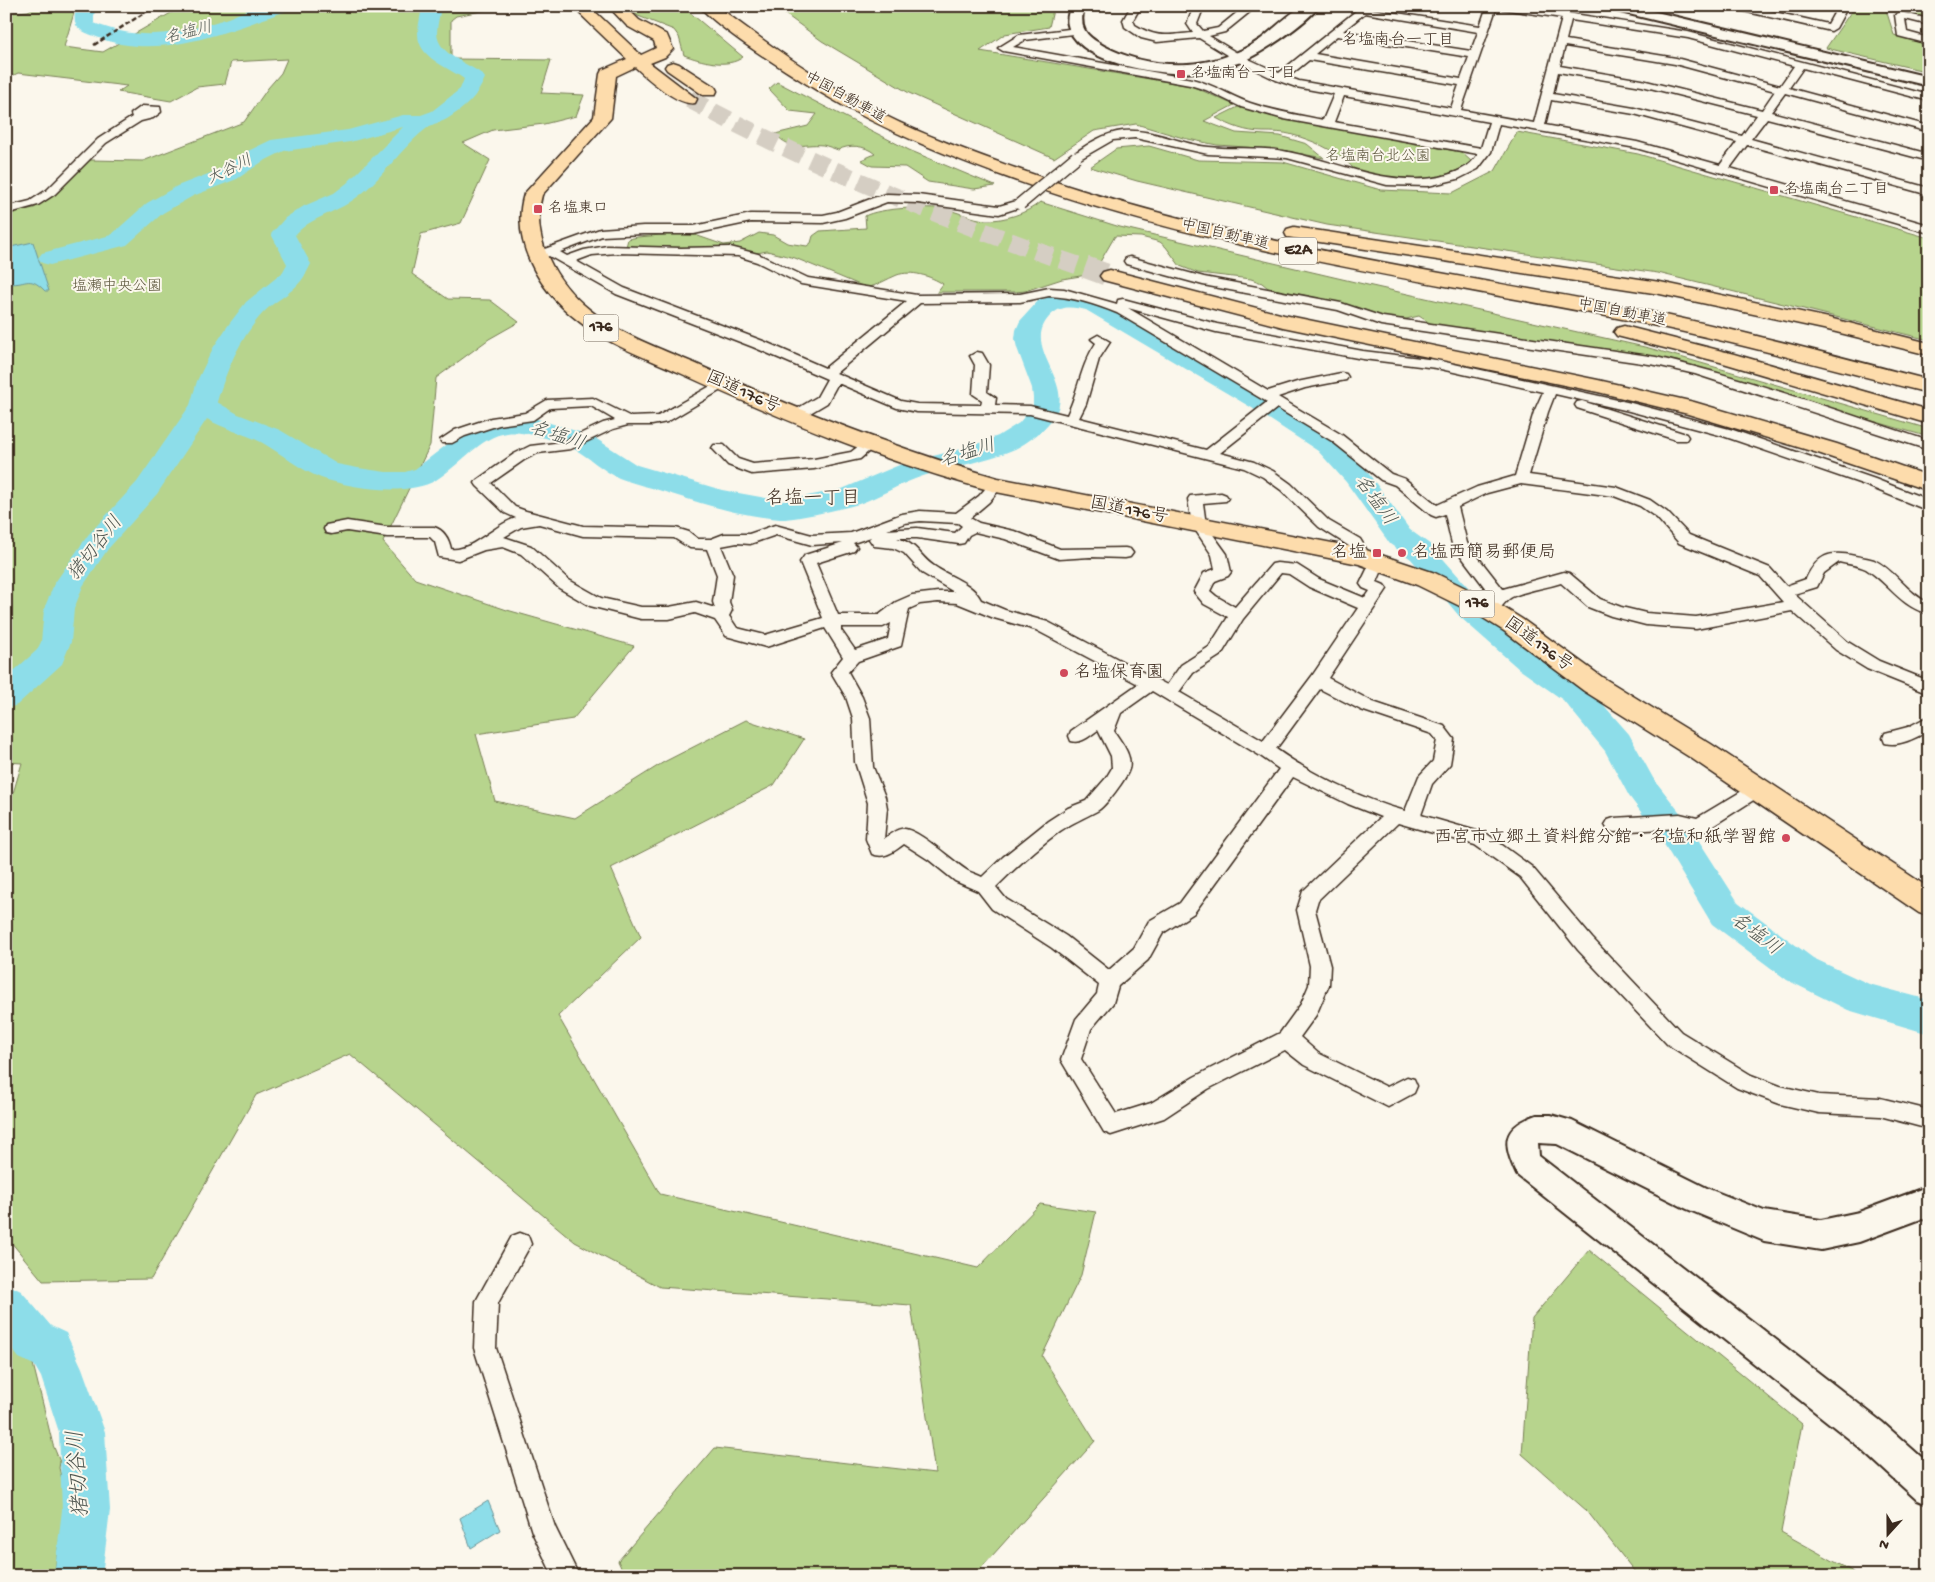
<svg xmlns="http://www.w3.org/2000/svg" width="1935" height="1582" font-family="'Gochi Hand','Klee One',sans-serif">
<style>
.green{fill:#b7d48d;stroke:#797f56}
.water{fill:#8ddde9;stroke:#6c9598}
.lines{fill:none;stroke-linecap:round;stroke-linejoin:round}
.river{fill:#8ddde9;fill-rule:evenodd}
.highway-tunnel-far1{stroke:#d5cec3;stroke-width:18;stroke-dasharray:18 9;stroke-linecap:butt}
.highway-tunnel{stroke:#d5cec3;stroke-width:22;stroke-dasharray:22 11;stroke-linecap:butt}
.street-casing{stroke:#3b2a1e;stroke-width:3}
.secondary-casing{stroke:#3b2a1e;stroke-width:4}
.highway-casing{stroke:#3b2a1e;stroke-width:3}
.street{fill:#fbf7ec;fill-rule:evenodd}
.secondary{fill:#fbf7ec;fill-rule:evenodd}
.highway{fill:#fddcac;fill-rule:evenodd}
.rail{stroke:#3b2a1e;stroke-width:2.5;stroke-dasharray:5 2.5;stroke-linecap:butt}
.street-bridge-casing{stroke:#3b2a1e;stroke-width:14;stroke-linecap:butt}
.street-bridge{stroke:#fbf7ec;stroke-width:11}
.poi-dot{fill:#d1495b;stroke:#fbf7ec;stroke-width:2}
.labels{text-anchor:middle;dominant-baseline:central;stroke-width:4;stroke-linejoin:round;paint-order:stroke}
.far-poi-label{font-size:15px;fill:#3b2a1e;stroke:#fbf7ec;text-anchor:start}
.far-street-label{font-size:15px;fill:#3b2a1e;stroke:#fbf7ec}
.far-park-label{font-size:15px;fill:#5a543a;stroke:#fbf7ec}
.far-water-label{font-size:16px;font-style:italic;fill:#505751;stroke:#fbf7ec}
.far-neighbourhood-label{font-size:16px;fill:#3b2a1e;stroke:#fbf7ec}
.shield{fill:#fbf7ec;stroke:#75685c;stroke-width:1}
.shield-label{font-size:16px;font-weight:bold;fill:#3b2a1e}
.street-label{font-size:18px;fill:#3b2a1e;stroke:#fbf7ec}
.poi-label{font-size:18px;fill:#3b2a1e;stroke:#fbf7ec;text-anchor:end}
.water-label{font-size:19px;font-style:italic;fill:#505751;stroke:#fbf7ec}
.neighbourhood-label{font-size:19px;fill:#3b2a1e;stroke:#fbf7ec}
.near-water-label{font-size:22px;font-style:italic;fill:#505751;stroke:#fbf7ec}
</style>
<rect width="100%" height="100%" fill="#fbf7ec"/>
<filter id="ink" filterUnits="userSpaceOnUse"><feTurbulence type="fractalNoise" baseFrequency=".02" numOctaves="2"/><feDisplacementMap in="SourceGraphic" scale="10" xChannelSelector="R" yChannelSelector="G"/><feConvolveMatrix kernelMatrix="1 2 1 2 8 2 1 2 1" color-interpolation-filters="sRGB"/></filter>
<g filter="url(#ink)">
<g class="green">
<path d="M37,6H76L64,47L103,52L183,6H484L486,10L456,16L451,20V59L551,60L541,93L584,95L576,116L544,124L493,130L463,143L490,160L461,223L421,234L412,274L448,299L490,300L519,322L489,339L436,378L430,445L383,542L415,579L507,610L634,646L573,719L476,734L495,801L575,818L664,762L746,720L804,739L774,785L611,868L641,937L558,1016L660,1194L978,1268L1040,1204L1096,1212L1081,1275L1042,1356L1095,1441L974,1576H625L618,1561L715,1448L935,1473L911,1305L660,1287L575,1242L350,1054L256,1095L151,1279L43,1281L6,1236V817L22,763L6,762V214L34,208L50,198L90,160L143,161L244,122L268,88L281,73L287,59L231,62L225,84L197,87L171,101L118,92L127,86L18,73L6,79V13L28,11Z"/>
<path d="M626,6H682L743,57C728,69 700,61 684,55L679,37L674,30L638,16Z"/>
<path d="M774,6H1054L1049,27L1005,34L980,51L1192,86L1234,105L1204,121L1236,133L1280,136L1307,144L1324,158L1274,149L1217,145L1183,138L1136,124L1094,131L1054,158L909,93L822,41Z"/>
<path d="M1855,6H1922L1929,8V20L1886,10L1894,35L1929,45V72L1826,48Z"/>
<path d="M777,82L909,150L995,186L974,189L928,182L905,167L872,166L861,160L875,154C865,145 849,144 838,150C833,148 827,146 823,145C801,143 793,152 775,134L808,126L817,114L790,111L769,89Z"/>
<path d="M1240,106L1275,117L1461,152L1471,161C1450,183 1382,185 1355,169C1352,168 1350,164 1347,162C1332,149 1312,140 1293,135C1283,132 1274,132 1263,132C1246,132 1231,126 1216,118Z"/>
<path d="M1517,132L1638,154L1929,238V340L1658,273L1327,225L1137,181L1090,167L1116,149L1149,146L1198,160L1283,162L1381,190L1452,193L1495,171Z"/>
<path d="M1040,202L1120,227L1372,286L1649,348L1929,429V437L1841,412L1677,361L1436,327L1419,316L1406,319L1388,318L1313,297L1268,288L1262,283L1251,279L1198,273L1180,266L1166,247L1160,242L1141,237L1115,236L1093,274L1062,279L1025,291L1015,292H937L943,284C931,276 911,270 897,275C887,279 878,285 867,288L795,258L767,251L742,256L626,247L628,239L638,237L673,234L695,235L724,245L740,243L759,233L773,235L787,243L807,246L811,243L813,236L820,231L866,228L865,216C879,208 928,206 945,209C958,212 973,219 986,220C1003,221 1028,213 1040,202Z"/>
<path d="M1589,1250L1802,1424L1781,1532L1855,1573L1858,1576H1638L1587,1511L1522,1454L1532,1318Z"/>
<path d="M6,1337L33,1364L53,1445L60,1462L59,1468L66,1495L54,1576H6Z"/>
</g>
<g class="water">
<path d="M33,242L49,291H45C28,273 26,287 6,283V248Z"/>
<path d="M488,1501L500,1530L471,1548L460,1518Z"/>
</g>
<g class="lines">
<g class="river">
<path d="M77,6H96L94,16V23C141,42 178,34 225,19C237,15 251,7 265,6C273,5 283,6 291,6L289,10C228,31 158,63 94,36C76,29 71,26 77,6Z"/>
<path d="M422,6H441C440,15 437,24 437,33C438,55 468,63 482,74L485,78C477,97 465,108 447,119C442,122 435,123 430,126C401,146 379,185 350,202C332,214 310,218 295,235L311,264C308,270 305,276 301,281C291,294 274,301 263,313C240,338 226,371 217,402L238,414L280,430L337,464L358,468L386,472H405L415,469L466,430L503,416L537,419L592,436L637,465L722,490L783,501L842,489L904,463L966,448L998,436L1019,423L1033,406V398L1032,388L1017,348L1015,339L1016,330L1020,321L1038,301L1051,296L1074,293L1104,300L1270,396L1338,439L1366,470L1410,530L1431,545L1482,603L1541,653L1585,684L1629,734L1653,778L1685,819L1738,902L1813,958L1869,984L1929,1000V1034L1848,1010L1787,980L1712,924L1661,839L1629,796L1605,751L1563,700L1519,669L1460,617L1411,559L1390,544L1346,482L1318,451L1252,408L1086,310C1073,307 1062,305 1051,315C1022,343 1065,374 1059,405C1056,422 1030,442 1015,449C985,462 953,466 923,476C901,483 881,496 859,504C844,508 794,520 780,519C741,516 703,504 665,492C650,487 634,484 619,478C603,471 589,457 574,449C559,441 524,430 507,433C481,436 458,467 436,480C408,497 351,488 321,478C300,470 281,453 261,442C243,433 224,429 207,419L157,494L108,549L83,586L74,609L71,642L62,664L17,705L6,709V678L37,650L41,642L44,609L54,584L88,535L137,482L190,405L197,381L213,348L229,324L246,302L282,273L287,264L271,234L285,218L304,206L334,193L347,183L403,127L350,142L284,151L262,162L237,179L193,196L163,213L127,245L50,265L42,263L38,258L42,253L111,235L147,203L177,186L221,169L246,152L271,140L348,130L403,115H421L432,111L460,89L464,79C448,67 418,58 418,34C418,25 421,15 422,6Z"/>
<path d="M6,1284L21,1291L51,1326L66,1333L82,1368L105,1432L110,1510L102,1576H54L62,1510L59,1432L41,1377L34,1365L19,1358L6,1341Z"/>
</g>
<path class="highway-tunnel-far1" d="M689,99C817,168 951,222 1088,269"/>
<path class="highway-tunnel" d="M1085,267L1110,276"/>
<g class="street-casing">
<g id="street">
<path d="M1131,6H1141L1133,20L1135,25C1158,39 1167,35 1193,33L1187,24L1194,6H1204L1197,24L1203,31L1218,28L1245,6H1257L1225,32L1209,36L1242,56L1279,73L1362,6H1373L1371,9L1480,26L1487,6H1497L1461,110L1534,123L1562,18L1502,9L1497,6H1523L1688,32L1929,95V101L1803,68L1789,88L1929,126V132L1785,93L1771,112L1929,154V161L1767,118L1751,139L1929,188V195L1747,145L1730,168L1929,225V233L1636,148L1499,124L1491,152L1478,169L1458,179L1428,186L1387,185L1287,158L1208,154L1135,138L1113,140L1080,159H1072L1070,157L1072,155C1088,144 1104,133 1123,131C1150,128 1181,144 1209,147C1235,150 1262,146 1288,152C1339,162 1387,187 1440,177C1455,173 1470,168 1478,154L1284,119L1241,107L1206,90L1190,85L1003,51L998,48L1019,35L1077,28L1082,31L1081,33L1025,40L1013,47L1192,79C1213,84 1230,96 1250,103C1274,111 1299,115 1323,120L1334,94L1296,87L1276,80L1235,60L1199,38L1157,42L1141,38L1125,27L1123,20ZM1365,13L1478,32L1471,51L1343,31ZM1571,20L1688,38L1794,66L1780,86L1676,58L1566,40ZM1337,36L1469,57L1461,79L1315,54ZM1565,46L1675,64L1775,91L1762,110L1642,80L1560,66ZM1309,60L1459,85L1451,108L1299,81L1288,77ZM1558,72L1642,86L1757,115L1742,136L1634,108L1553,94ZM1344,96L1489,122L1481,148L1334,122ZM1551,100L1634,114L1737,142L1720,165L1637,142L1545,125Z"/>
<path d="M1729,6H1748L1828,24L1838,6H1848L1836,28L1831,31L1734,9Z"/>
<path d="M1900,12L1929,19V25L1905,19L1907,32L1929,38V44L1898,36L1895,15Z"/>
<path d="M142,106L160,107L161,112L153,118L141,121L106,143L55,194L38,205L6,214V207L30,201L47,190L98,139L132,117L131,114Z"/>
<path d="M887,194L918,195L999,206L1020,200L1026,204L1024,206L999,214L918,203L887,202L845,218L823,223L751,222L694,234H643L602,236L560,252L567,256L584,250L607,246L681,248L730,247L758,254L808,278L917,295L1020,294L1049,288L1064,289L1117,304L1118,300L1123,299L1217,324L1363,351L1436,360L1631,403L1733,430L1875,479L1929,500V511L1865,485L1723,436L1629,411L1555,394L1548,412L1529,475L1616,487L1650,500L1667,512L1689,535L1770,568L1786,586L1806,579C1817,555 1829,550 1855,556C1861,557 1868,558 1874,560C1895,570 1907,593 1929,603V614C1899,606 1890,584 1866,569C1858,565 1847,564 1839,562L1824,573L1817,587L1794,594L1848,642L1879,661L1929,681V694L1867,669L1836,650L1792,611L1696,629L1646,625L1611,616L1588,607L1561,583C1546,588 1527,590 1512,597C1501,603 1498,618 1483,614L1481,610L1492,597L1452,544L1445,514L1436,517L1431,515L1395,485L1381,480L1332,441L1277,408L1220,453L1254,462L1273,471L1291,484L1329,521L1360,539L1371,557L1368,561L1363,562L1358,561L1349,546L1319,527L1281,490L1263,477L1244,468L1030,414L917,412L897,408L838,383L827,403L800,419H790L788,416L790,413L817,397L827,379L753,347L616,294L549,256L543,258L537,254L539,251L600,229L643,226H694L751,214L823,215L837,212L873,198ZM617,253L738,256L757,262L801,284L907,301L825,368L763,341L624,288L576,261L592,255ZM1049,296C1073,297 1095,304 1117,313L1267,402L1206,450L1079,418L1086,404L1099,359L1110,342L1098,335L1091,339L1096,343C1080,367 1079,390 1067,415L1030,406L995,405L996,398L987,392L989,365L982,353L977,352L970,356L975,365L973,394L982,400L981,405L917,404L901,401L836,373L920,303L1020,302ZM1128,308L1216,332L1363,359L1436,368L1543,392L1534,412L1515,476L1477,487L1437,505L1405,479L1391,474L1342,435L1278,397L1305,388L1346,380L1348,377L1346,374L1341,373L1297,382L1268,391ZM1521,484L1614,496L1640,506L1657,518L1679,543L1760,576L1783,602L1696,617L1646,613L1621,607L1600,599L1569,573L1564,572L1503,589L1467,543L1458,507L1487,493Z"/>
<path d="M1130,257L1204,277L1341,303L1383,317L1656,357C1749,379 1839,411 1929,441V450L1695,374L1656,365L1381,325L1338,310L1203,285L1126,264L1124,261L1126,258Z"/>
<path d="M721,380L726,381L728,384L726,387L667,422L652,425H628L613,429L571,449L538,453L524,460L491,483L515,507L526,511L583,526L676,528L689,532L698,539H711L724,534H749L775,525L812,535L851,533L902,514L920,511L956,513L979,496L991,482H1001L1003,485L989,502L970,518L979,523L1014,531L1060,549L1125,548L1130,549L1133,553L1130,557L1125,558L1090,557L1059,559L1005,539L975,532L969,535L964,543L959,544L917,538H897C919,545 918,555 934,566C948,576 973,583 981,600L1005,610L1048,622L1167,685L1181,665L1209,647L1228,617L1204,604L1194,592L1204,573L1215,569L1212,555L1192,525L1188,499L1190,496L1221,493L1226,495L1228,498L1226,501L1203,503L1206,525L1227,554L1231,572L1228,576L1215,581L1210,591L1216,596L1235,607L1272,564L1277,563L1297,565L1319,579L1365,598L1370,591L1363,588L1360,584L1373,557L1378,556L1383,557L1386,561L1377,582L1384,585L1387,589L1328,678L1373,702L1444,726L1454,739L1450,764L1432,784L1421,815L1487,834L1532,867L1592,938L1681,1032L1751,1075L1780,1086L1819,1095L1880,1098L1929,1110V1129L1880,1116L1819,1113L1780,1104L1737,1088L1667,1044L1578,950L1520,877L1475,845L1398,823L1318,900L1315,910L1330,966L1329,985L1316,1015L1300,1037L1318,1053L1387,1087L1407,1077L1414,1079L1417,1086L1414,1093L1388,1107L1304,1065L1285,1050L1208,1089L1164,1118L1111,1135L1104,1132L1061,1060L1076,1019L1097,994L1099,985L1052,948L992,909L978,891L955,881L929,860L904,844C893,852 885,859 872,854L866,839L868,803L855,762L853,718L846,697L831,672L843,657L825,628L766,647L726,636L715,620L695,613L669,619H641L590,606L559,588L521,554L503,547L484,550L458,560L439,557L435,542L430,537H387L347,531L331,534L326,533L324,529L326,525L347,521L387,527H434C444,530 449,539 451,549C472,552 495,524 516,518L505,513L477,486L475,483L477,480L514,454L530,446L563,442L603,423L615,420L591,406L550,408L533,420L499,425L465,436L452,443H442L440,440L455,430L491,418L525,413L547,400L593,398L631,417L658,416ZM920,521L958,523L962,526L955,533L917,528L887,530L905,523ZM539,524L583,536L674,538L690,548L707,549L717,575L713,602L715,608L696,602L669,607H641L601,598L569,580L531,546L504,537L521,527ZM776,535L812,545L843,543L805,555L800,562L823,618L765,635L737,628L729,616L732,610L729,602L733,575L721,546L737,543L750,544ZM871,537L869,539L874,546L893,548L904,553L922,573L954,592H938L912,595L896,602L879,615H838L816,563L854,551L857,547L853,543ZM1281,573L1289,574L1309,587L1358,608L1312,676L1263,741L1179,692L1193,673L1221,655L1243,619ZM938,602L957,603L994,618L1036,630L1138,684L1071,731L1069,736L1071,741C1082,744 1089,736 1098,730L1111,756L1112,768L1106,778L1086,801L1068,808L1048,821L1003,857L982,877C978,875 972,873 968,871C954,863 916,826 901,829C895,830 889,835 884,839L887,808L885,797L873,767L870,718L862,697L848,672L858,661L901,646L909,609L920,604ZM891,623L888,639L855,650L841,630V627H883ZM1320,689L1361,710L1432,734L1437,740L1433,761L1419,776L1405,811C1362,799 1312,775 1276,749ZM1152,691L1259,755L1279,769L1180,903L1149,921L1134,948L1109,970L1066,936L1006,899L996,887C1016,867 1037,848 1060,831C1072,823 1084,818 1097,811C1105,807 1127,778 1129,769C1133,756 1121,742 1114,731L1121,713ZM1293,777L1348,804L1381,817L1303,891L1297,910L1310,966L1309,985L1301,1004L1280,1033L1194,1077L1151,1103L1116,1114L1081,1059L1091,1029L1113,1003L1118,986L1148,960L1163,933L1194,913Z"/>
<path d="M1582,401L1686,434L1688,437L1686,440H1676L1577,408L1575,405L1577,402Z"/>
<path d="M869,441L874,442L876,445L860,459L855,460L814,469L752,474L728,465L712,448L714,445H724L738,459L753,464L814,459L851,452L864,442Z"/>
<path d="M1929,716V730C1917,738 1898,747 1885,743L1883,738L1885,733L1908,727Z"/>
<path d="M1757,782L1763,784L1766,789L1763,794L1705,831L1699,833L1680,828L1614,832L1608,830L1605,825L1608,820L1614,818L1680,814L1697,818Z"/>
<path d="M520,1233L528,1236L531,1244L498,1303L496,1348L555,1527L579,1576H553L532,1532L474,1348L476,1301L512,1236Z"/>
</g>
</g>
<g class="secondary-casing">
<g id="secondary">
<path d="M1070,6H1084C1079,28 1084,35 1104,46C1153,72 1215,71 1261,39C1270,32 1295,9 1303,6C1308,5 1314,6 1319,6C1307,23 1258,56 1238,63C1220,69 1201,72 1182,73C1151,74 1076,61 1068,25C1066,19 1069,12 1070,6Z"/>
<path d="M1605,6H1631L1929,77V86L1612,10Z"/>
<path d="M1537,1115H1551L1572,1121L1709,1189L1764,1211L1821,1220L1859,1212L1921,1189L1929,1190V1220L1921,1219L1859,1242L1821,1250L1764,1241L1687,1209L1557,1144L1538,1143L1539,1156L1882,1422L1929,1464V1505L1917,1500L1858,1446L1517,1175C1503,1144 1500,1128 1537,1115Z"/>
</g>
</g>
<g class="highway-casing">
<g id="highway">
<path d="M572,6H589L641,55L656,48L654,41L627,26L608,6H625L639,20L667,35L673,49L665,57L650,63L697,99L695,103C679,107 647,78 635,67L616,76L611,118L542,195C530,239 556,283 590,310C620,335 659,348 694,363C793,408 893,448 998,478L1363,549L1435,573L1498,604L1522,619L1602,677L1711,744L1929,888V916L1919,913L1691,758L1584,691L1504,631L1480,616L1417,585L1359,564L996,492C887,463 783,420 680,373C645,357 606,344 576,319C539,290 510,241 524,194L594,117L600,74L602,70L627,59Z"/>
<path d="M699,6H717C770,46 825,85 884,115C926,136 971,152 1015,168C1209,238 1414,267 1616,305C1721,325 1825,353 1929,380V393C1825,367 1722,338 1617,318C1412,278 1203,249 1006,177C931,150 861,120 794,76C766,58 721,30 699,6Z"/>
<path d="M673,62L679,64L715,87L717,91L715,95H703L667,70L665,67L667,64Z"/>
<path d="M1294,227L1660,282L1829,318L1929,343V355L1828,330L1660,294L1287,237L1285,233L1287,229Z"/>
<path d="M1110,270L1284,315L1598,380L1694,402L1837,444L1929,476V491L1821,454L1688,414L1598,392L1283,327L1103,280L1100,276L1103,272Z"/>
<path d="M1624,326L1734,354L1929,410V424L1720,362L1617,336L1614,332L1617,328Z"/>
</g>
</g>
<use href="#street" class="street"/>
<use href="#secondary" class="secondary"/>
<use href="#highway" class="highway"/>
<path class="rail" d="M94,45L155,6"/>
<g class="street-bridge-casing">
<path id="street-bridge" d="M1020,204L1076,157"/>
</g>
<use href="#street-bridge" class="street-bridge"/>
</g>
</g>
<g class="poi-dot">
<rect x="1176" y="69" width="10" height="10" rx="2.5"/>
<rect x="1769" y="185" width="10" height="10" rx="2.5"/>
<rect x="533" y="204" width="10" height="10" rx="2.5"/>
<rect x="1372" y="548" width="10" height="10" rx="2.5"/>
<circle cx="1402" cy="553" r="5"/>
<circle cx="1064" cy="673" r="5"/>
<circle cx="1786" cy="838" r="5"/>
</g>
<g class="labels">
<g class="far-poi-label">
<text x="1191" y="74">名塩南台一丁目</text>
<text x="1784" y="190">名塩南台二丁目</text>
<text x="548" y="209">名塩東口</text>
</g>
<g class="far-street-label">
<text transform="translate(845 98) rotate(29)">中国自動車道</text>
<text transform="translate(1225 235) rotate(13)">中国自動車道</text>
<text transform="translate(1622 313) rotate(11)">中国自動車道</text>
</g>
<g class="far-park-label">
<text x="1378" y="157">名塩南台北公園</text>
<text x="117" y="287">塩瀬中央公園</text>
</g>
<g class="far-water-label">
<text transform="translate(189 34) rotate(-14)">名塩川</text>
<text transform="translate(230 171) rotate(-26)">大谷川</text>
</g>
<g class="far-neighbourhood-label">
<text x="1398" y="41">名塩南台一丁目</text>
</g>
<g class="shield">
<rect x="1279" y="237.5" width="38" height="27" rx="4"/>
<rect x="583.5" y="314.5" width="35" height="27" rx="4"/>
<rect x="1459.5" y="590.5" width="35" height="27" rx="4"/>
</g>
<g class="shield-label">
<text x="1298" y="251">E2A</text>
<text x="601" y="328">176</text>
<text x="1477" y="604">176</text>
</g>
<g class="street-label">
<text transform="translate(743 393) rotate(24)">国道176号</text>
<text transform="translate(1129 511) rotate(11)">国道176号</text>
<text transform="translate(1538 645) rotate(36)">国道176号</text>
</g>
<g class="poi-label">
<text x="1367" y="553">名塩</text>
<text x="1412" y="553" text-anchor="start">名塩西簡易郵便局</text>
<text x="1074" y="673" text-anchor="start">名塩保育園</text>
<text x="1776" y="838">西宮市立郷土資料館分館・名塩和紙学習館</text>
</g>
<g class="water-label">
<text transform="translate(557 437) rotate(18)">名塩川</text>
<text transform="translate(968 454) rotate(-17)">名塩川</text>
<text transform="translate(1374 501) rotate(54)">名塩川</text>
<text transform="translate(96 549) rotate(-52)">猪切谷川</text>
<text transform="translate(1755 935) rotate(37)">名塩川</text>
</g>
<g class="neighbourhood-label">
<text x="813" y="499">名塩一丁目</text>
</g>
<g class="near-water-label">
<text transform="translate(80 1474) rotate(-94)">猪切谷川</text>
</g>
</g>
<rect width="1935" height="1582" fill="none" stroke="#fbf7ec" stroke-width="25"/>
<rect x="12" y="12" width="1910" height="1557" fill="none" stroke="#3b2a1e" stroke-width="2" filter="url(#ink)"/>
<g transform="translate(1888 1534) rotate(201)" stroke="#fbf7ec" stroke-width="4" paint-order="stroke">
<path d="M0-4L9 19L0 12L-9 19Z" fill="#3b2a1e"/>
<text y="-8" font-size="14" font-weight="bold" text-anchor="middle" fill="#3b2a1e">N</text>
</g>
</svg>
